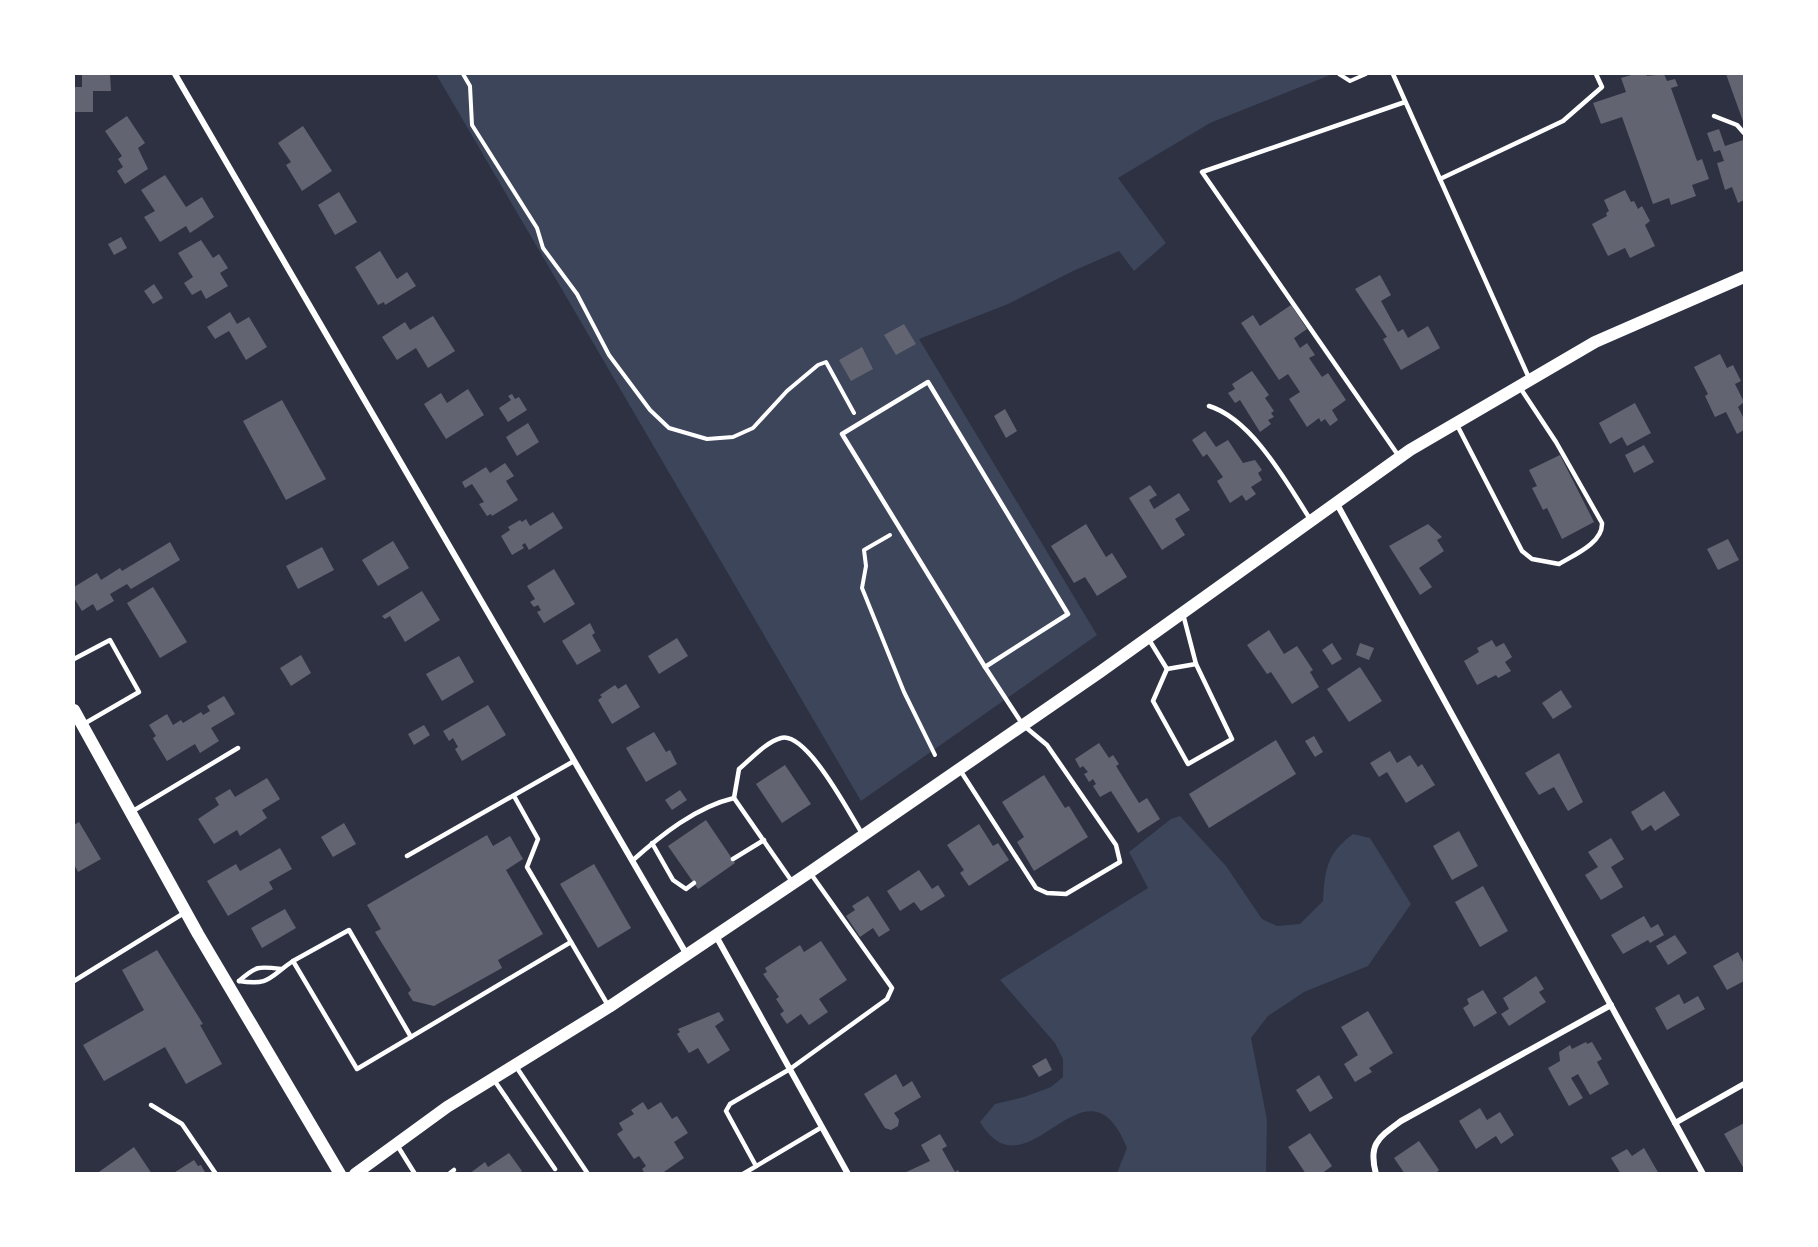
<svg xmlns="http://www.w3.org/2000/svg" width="1818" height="1247" font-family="'DejaVu Sans',sans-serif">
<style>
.green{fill:#3c4559}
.building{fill:#626471}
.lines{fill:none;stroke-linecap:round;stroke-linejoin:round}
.path{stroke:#fff;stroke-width:4}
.service{stroke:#fff;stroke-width:4.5}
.minor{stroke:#fff;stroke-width:6}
.secondary{stroke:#fff;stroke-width:12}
</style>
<rect width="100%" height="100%" fill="#2d3142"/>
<g class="green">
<path d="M436,74H1333L1210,123L1118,178L1166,243L1134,271L1119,251L1073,271L1008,304L919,339L1097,635L861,801Z"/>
<path d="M1180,816L1226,866L1262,919L1277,926L1300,924L1323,901C1325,870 1326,854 1353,834L1370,838L1411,904L1368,966L1304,992L1268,1016L1251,1038L1267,1120L1266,1173H1117L1127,1148C1085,1044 1028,1202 980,1122L995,1104L1024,1097L1051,1087L1063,1077V1059L1055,1043L1000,980L1148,888L1129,852L1171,819Z"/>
</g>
<g class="building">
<path d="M82,74H110L111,91H93V112H74V87H82Z"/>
<path d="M1635,74H1646L1647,76L1664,74L1667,81L1675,79L1678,86L1671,88L1697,161L1702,159L1709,179L1692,185L1696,196L1671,205L1669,198L1653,204L1622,117L1601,124L1593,103L1626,92L1621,78Z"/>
<path d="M1726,74H1744V124Z"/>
<path d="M127,116L145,143L138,148L148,169L125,184L117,171L123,167L118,159L122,156L105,131Z"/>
<path d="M303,126L332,171L302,191L286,165L291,162L278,143Z"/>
<path d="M1719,129L1725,146L1743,140L1744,145V200L1738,203L1732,187L1725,190L1717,163L1724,161L1720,150L1714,152L1707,133Z"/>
<path d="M165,175L186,207L202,197L214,217L190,233L186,226L160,242L144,217L155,211L141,190Z"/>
<path d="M1625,190L1631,202L1634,201L1638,209L1642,206L1650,221L1645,225L1655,246L1630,258L1625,248L1608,256L1592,224L1607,216L1606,213L1609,211L1604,200Z"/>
<path d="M339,192L357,222L335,235L318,205Z"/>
<path d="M121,237L127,248L114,255L108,244Z"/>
<path d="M201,240L213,258L219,254L228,268L220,273L228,286L206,299L201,290L192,295L184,283L193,277L178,253Z"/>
<path d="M380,251L397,279L407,272L416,286L385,305L384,302L378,305L355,267Z"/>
<path d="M1380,275L1391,295L1381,301L1398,332L1403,329L1408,338L1428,326L1440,348L1401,370L1383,339L1387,337L1355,289Z"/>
<path d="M154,284L163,298L153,304L144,291Z"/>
<path d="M1291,305L1307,329L1294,338L1300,348L1307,343L1315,355L1309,358L1322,377L1328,373L1346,400L1332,410L1338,420L1330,426L1325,419L1321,422L1319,418L1307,427L1289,399L1300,392L1288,374L1279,380L1241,323L1253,315L1260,326Z"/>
<path d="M230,312L237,324L249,317L267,347L246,360L229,331L215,339L207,327Z"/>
<path d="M433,316L455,351L428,368L416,348L397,360L382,337L405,322L410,330Z"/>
<path d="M904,324L916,344L896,355L884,335Z"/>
<path d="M862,347L873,369L851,381L839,360Z"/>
<path d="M1720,354L1727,368L1733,365L1741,381L1735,384L1744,402L1738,407L1744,419V430L1737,434L1726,412L1715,417L1705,396L1708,394L1694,367Z"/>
<path d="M1252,371L1269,395L1265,398L1274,411L1271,413L1274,417L1268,420L1271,424L1260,432L1240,400L1235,403L1228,393L1235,389L1232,384Z"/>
<path d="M468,389L484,415L446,439L424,404L441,393L447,403Z"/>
<path d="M512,394L515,399L519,397L527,410L508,422L499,408L511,400L508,396Z"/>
<path d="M282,400L326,479L286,500L243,421Z"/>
<path d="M1635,403L1651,433L1627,446L1622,437L1610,444L1599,423Z"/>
<path d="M1005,409L1017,431L1006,438L994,416Z"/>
<path d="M528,423L539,442L517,456L506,437Z"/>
<path d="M1205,431L1216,447L1228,440L1243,463L1255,460L1262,470L1258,473L1262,480L1251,487L1256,494L1246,501L1242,495L1230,503L1217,481L1223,477L1207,454L1203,457L1192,440Z"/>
<path d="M1644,445L1654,462L1634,473L1625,455Z"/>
<path d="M1560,455L1594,522L1562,539L1547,508L1543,510L1532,488L1537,486L1529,470Z"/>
<path d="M505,463L514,476L506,481L518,500L492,516L491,514L487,516L479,504L484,502L472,484L465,488L462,482L486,467L490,473Z"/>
<path d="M1150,485L1157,495L1149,500L1154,509L1179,493L1190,510L1175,519L1185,535L1162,550L1129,498Z"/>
<path d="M553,512L563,528L529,550L525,543L522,545L524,548L512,555L501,536L510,530L508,527L520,520L522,522L526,519L530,526Z"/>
<path d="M1086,524L1106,557L1112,553L1127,577L1097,596L1085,577L1074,583L1051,546Z"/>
<path d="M1428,524L1442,537L1437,540L1444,551L1419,568L1432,587L1420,595L1389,546Z"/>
<path d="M1728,539L1739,560L1718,570L1707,549Z"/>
<path d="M393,541L409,568L378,586L362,560Z"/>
<path d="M170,542L180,560L131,589L127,584L110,594L114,601L97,611L93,604L82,611L74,598V587L97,573L101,580L120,568L122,571Z"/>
<path d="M322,547L334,570L298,589L286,566Z"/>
<path d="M554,569L575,604L544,623L537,612L541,610L538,605L534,607L530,602L535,599L527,586Z"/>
<path d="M153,587L187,642L160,658L127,603Z"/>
<path d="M422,591L440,620L405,642L390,616L385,619L382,616Z"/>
<path d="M590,623L595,633L592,635L601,651L577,665L562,641Z"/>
<path d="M1269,630L1284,654L1297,646L1313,670L1310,672L1319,687L1292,704L1271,672L1267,674L1247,645Z"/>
<path d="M677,638L688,656L659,674L648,656Z"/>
<path d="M1492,640L1496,647L1504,643L1512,657L1505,662L1511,671L1498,678L1496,675L1477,685L1464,661L1479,652L1477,648Z"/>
<path d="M1332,643L1342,659L1332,665L1322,650Z"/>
<path d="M1360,643L1374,648L1369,660L1356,655Z"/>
<path d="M301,655L311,673L291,686L280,668Z"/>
<path d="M459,656L474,682L442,701L426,674Z"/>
<path d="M1360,667L1382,701L1349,722L1327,689Z"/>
<path d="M626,684L640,707L612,724L598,700L602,697L600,695L615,685L618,689Z"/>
<path d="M1561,690L1572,707L1553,719L1542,703Z"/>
<path d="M224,696L235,714L211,728L219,741L200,753L195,744L167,761L153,738L156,736L149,725L167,714L173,725L181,720L183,723L201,712L203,715L210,711L207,706Z"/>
<path d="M488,705L506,735L462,761L455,749L458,747L453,738L449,741L443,731Z"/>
<path d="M424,725L430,735L414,745L408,734Z"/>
<path d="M654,732L666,752L670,750L677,764L646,782L626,748Z"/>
<path d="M1314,736L1323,752L1315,757L1305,741Z"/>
<path d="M1276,740L1296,774L1209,828L1189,794Z"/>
<path d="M1099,743L1109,758L1113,755L1119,764L1116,766L1139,803L1147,798L1160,819L1138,833L1111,791L1100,797L1093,786L1096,784L1093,779L1089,782L1084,774L1088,772L1083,766L1080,768L1075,759Z"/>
<path d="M1390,751L1397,763L1410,755L1418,767L1422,764L1435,785L1406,803L1387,772L1379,777L1370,763Z"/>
<path d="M1559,753L1583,802L1568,811L1554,787L1539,795L1525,773Z"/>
<path d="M785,765L811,804L782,823L756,784Z"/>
<path d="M1044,775L1065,808L1069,806L1088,837L1034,871L1017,842L1024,837L1002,802Z"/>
<path d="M267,778L280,799L262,810L267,818L240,836L237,830L214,844L198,819L219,805L215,798L230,789L235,797Z"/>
<path d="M680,790L687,800L672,810L665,800Z"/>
<path d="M1664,791L1680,815L1655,831L1651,825L1642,831L1631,812Z"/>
<path d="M706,820L735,863L698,889L668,846Z"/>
<path d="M79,822L101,859L78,872L74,864V825Z"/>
<path d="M344,823L356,844L333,857L321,837Z"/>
<path d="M979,824L993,846L998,843L1009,860L969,886L960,873L964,870L947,845Z"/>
<path d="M1459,831L1478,866L1452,880L1433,846Z"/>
<path d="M487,835L493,846L510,836L523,859L506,870L543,934L498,960L502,968L434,1006L413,1001L408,993L411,990L375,932L381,929L367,905Z"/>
<path d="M1611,838L1624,859L1611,867L1623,887L1601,900L1585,875L1598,867L1588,852Z"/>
<path d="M280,848L292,869L269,882L273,889L228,916L207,881L236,864L240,871Z"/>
<path d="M594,864L631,928L598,948L560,884Z"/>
<path d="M919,870L932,889L938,885L945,896L921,911L914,902L900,911L887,891Z"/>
<path d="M1483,886L1508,931L1480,947L1455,902Z"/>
<path d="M868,896L890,930L879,937L873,928L860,937L846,916L855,910L852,906Z"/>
<path d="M285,909L296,928L262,948L251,928Z"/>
<path d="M1644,916L1651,928L1658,924L1664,935L1650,943L1648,940L1623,954L1611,935Z"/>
<path d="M1675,935L1687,953L1668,965L1656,946Z"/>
<path d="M821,941L847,980L819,999L828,1012L809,1025L801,1014L787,1024L780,1014L784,1011L776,999L779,997L763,974L767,972L765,968L800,945L804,952Z"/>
<path d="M157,950L203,1024L200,1025L222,1064L186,1084L165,1047L104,1081L83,1045L144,1010L122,970Z"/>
<path d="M1738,952L1744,964V981L1727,990L1713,966Z"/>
<path d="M1536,976L1544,989L1539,992L1546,1002L1509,1026L1501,1014L1509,1009L1503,998Z"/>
<path d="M1483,990L1497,1013L1474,1027L1463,1008L1469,1004L1467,999Z"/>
<path d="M1679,994L1684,1004L1698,996L1705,1009L1667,1030L1655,1008Z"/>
<path d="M1368,1011L1393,1053L1369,1068L1372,1072L1355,1082L1344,1064L1358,1055L1341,1027Z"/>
<path d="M719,1012L724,1020L715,1026L730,1050L708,1064L698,1048L689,1053L677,1034L680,1032L678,1029Z"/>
<path d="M1586,1042L1587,1044L1592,1042L1602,1059L1597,1062L1609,1084L1590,1095L1578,1074L1571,1078L1583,1098L1569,1106L1548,1068L1560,1061L1559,1052L1570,1045L1572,1049Z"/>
<path d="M1046,1058L1052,1070L1039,1077L1032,1066Z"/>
<path d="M896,1074L903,1087L912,1081L921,1097L894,1113L899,1120L898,1126L891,1130L885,1128L864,1094Z"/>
<path d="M1319,1075L1333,1098L1310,1112L1296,1090Z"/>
<path d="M643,1102L648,1110L661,1102L672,1119L677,1116L688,1133L674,1142L684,1158L661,1174H645L642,1169L646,1166L639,1156L634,1159L617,1134L623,1130L619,1123L634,1114L631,1110Z"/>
<path d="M1480,1108L1487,1120L1500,1112L1514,1135L1501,1144L1496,1136L1476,1149L1459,1121Z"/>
<path d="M1744,1123V1169L1724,1134Z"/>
<path d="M1310,1133L1332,1166L1321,1174H1306L1288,1147Z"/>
<path d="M940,1134L947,1146L942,1149L955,1172L958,1170L960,1174H902L930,1161L921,1145Z"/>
<path d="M1419,1141L1439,1170L1435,1174H1405L1394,1158Z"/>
<path d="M134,1147L152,1174H96Z"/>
<path d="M1644,1148L1659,1174H1621L1611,1158L1627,1149L1632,1156Z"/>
<path d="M509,1153L522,1171L519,1174H469L485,1162L488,1167Z"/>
<path d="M194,1160L198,1166L201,1165L206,1174H172Z"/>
</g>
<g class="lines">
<g class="path">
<path d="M463,74L470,86L472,125L537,228L543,248L577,294L609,355L650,410L669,428L707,439L733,437L753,428L787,391L818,365L826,362L854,413"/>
<path d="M1339,74L1350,81L1366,74"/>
<path d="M890,535L864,550L866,566L862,588L904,692L935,755"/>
</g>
<g class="service">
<path d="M1393,74L1529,378"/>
<path d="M1714,116L1737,125L1744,133"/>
<path d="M1440,179L1563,121L1602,87L1596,74"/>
<path d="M928,382L1068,614L985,667L842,434Z"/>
<path d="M1209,406C1252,419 1287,483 1310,519"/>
<path d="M1457,425L1522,551L1532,559L1559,564C1574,555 1603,543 1602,523L1556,442L1519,386"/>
<path d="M1398,455L1202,172L1405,102"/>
<path d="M1148,638L1167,669"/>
<path d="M74,659L110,640L139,692L82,725"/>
<path d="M1167,669L1153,701L1188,764L1232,739L1196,664L1183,614"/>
<path d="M1167,669L1196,664"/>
<path d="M960,770L1036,888L1047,893L1066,894L1120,862L1116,845L1047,745L1023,725L985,667"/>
<path d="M514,796L538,839L527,867L571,942"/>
<path d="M734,798L739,769C751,759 766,742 781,738C807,731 850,815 863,835"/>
<path d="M133,811L238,748"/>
<path d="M652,843L673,880L686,889L694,883"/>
<path d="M407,856L574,761"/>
<path d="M733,859L764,840"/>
<path d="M632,861C661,835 696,807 734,798L793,883"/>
<path d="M293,961L349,930L411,1037"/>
<path d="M74,981L184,913"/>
<path d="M239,981C270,986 269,977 293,961L357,1069L571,942L609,1007"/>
<path d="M239,981C256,966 258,966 281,969"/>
<path d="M515,1065L588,1174"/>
<path d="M494,1080L555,1169"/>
<path d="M151,1105L182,1124L216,1174"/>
<path d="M397,1145L415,1174"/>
<path d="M756,1166L726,1111L730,1104L790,1069L887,999L892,988L811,874"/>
<path d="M449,1174L454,1170"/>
<path d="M743,1174L822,1127"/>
</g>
<g class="minor">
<path d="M175,74L687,955"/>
<path d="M1337,504L1703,1174"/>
<path d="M716,936L848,1174"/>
<path d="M1675,1123L1744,1084"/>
<path d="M1376,1174C1368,1144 1378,1138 1401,1121L1611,1005"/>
</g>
<g class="secondary">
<path d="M74,710L198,934L340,1174"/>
<path d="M355,1174L447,1107L609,1007L810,872L1100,672L1410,450L1595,342L1744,277"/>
</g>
</g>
<rect width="1818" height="1247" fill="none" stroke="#ffffff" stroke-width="150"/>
</svg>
